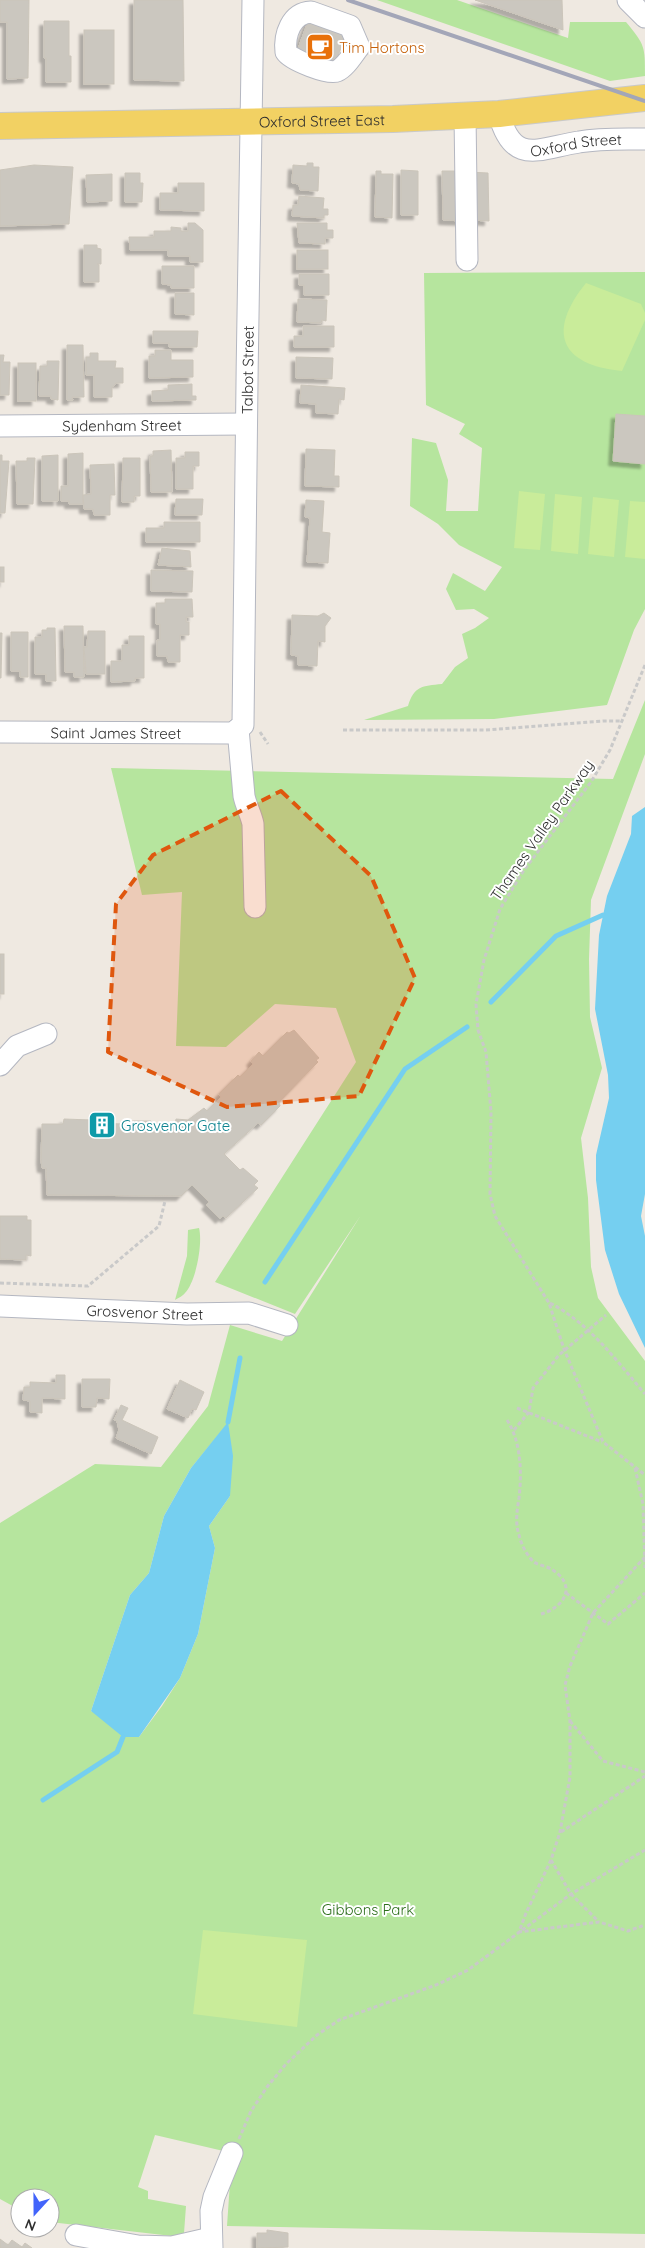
<svg xmlns="http://www.w3.org/2000/svg" width="645" height="2248" font-family="Quicksand,sans-serif">
<style>
.green{fill:#b6e59e;fill-rule:evenodd}
.pitch{fill:#c9ec9a}
.water{fill:#75cff0}
.lines{fill:none;stroke-linecap:round;stroke-linejoin:round}
.stream{stroke:#75cff0;stroke-width:5}
.building{fill:#cbc7bf;stroke:#cbc5ba;filter:url(#shadow)}
.minor-casing{stroke:#b4b7c1;stroke-width:23}
.major-casing{stroke:#c9c9c9;stroke-width:28}
.path{stroke:#c9c9c9;stroke-width:3;stroke-dasharray:4 2.5;stroke-linecap:butt}
.minor{stroke:#fff;stroke-width:21}
.major{stroke:#f2d163;stroke-width:26}
.rail{stroke:#a3a6b8;stroke-width:4}
.marked{fill:#df570e;fill-opacity:0.2;stroke:#df570e;stroke-width:4;stroke-dasharray:10 6;stroke-linejoin:round}
.labels{text-anchor:middle;dominant-baseline:central;stroke-width:4;stroke-linejoin:round;paint-order:stroke}
.food-label{font-size:15px;fill:#c56008;stroke:#fff;text-anchor:start}
.street-label{font-size:15px;fill:#2e2e2e;stroke:#fff}
.culture-label{font-size:15px;fill:#0d838f;stroke:#fff;text-anchor:start}
.park-label{font-size:15px;fill:#2c6e1b;stroke:#fff}
</style>
<defs>
<filter id="shadow"><feDropShadow dx="-4.5" dy="4.5" stdDeviation="1" flood-color="#0004"/></filter>
</defs>
<rect width="100%" height="100%" fill="#efe9e1"/>
<g class="green">
<path d="M377,0H457L568,38L570,22H626C645,45 645,46 645,76L610,81Z"/>
<path d="M645,272V609L634,630L607,705L494,719L364,720L408,706C414,686 422,686 442,684L455,667L468,658L462,634L475,628L489,618L474,609L456,610L446,589L453,573L485,591L502,567L459,545L438,524L410,506L412,438L436,443L448,480L446,511H478L482,448L459,434L465,424L426,405L424,273Z"/>
<path d="M645,700V754L591,900L589,959L590,1017L602,1068L581,1138L588,1198L591,1267L598,1298L645,1361V2234L227,2226L232,2153L155,2135L138,2187L148,2191V2199L186,2206L184,2233L172,2236L50,2222V2198H20V2210L0,2199V1523L95,1464L161,1467L208,1406L230,1325L282,1341L361,1215L295,1314L215,1282L356,1062L336,1008L275,1004L226,1047L176,1046L182,892L142,895L111,768L613,779ZM228,1423L230,1496L209,1526L215,1548L198,1634L180,1678L162,1706L139,1737L91,1711L130,1595L149,1573L164,1516L191,1468Z"/>
<path d="M199,1228C203,1243 196,1282 185,1293C183,1296 178,1298 175,1300L187,1256L188,1230Z"/>
</g>
<g class="pitch">
<path d="M586,283L641,304L645,313V320L622,371C559,365 547,331 586,283Z"/>
<path d="M519,491L545,494L540,550L514,548Z"/>
<path d="M555,494L582,497L578,554L551,551Z"/>
<path d="M593,497L619,500L614,557L588,554Z"/>
<path d="M630,501L645,502V559L625,557Z"/>
<path d="M203,1930L307,1940L297,2027L193,2014Z"/>
</g>
<g class="water">
<path d="M645,807V1194L641,1216L645,1236V1348L619,1294L605,1250L596,1180V1155L609,1098L608,1075L595,1009L599,935L607,896L631,834L632,816Z"/>
<path d="M228,1422L233,1456L230,1496L209,1526L215,1548L198,1634L180,1678L139,1737H123L91,1711L130,1595L149,1573L164,1516L191,1468Z"/>
</g>
<g class="lines">
<g class="stream">
<path d="M491,1002L556,936L603,915"/>
<path d="M265,1282L405,1069L467,1027"/>
<path d="M228,1422L240,1358"/>
<path d="M43,1800L117,1752L123,1737"/>
</g>
</g>
<g class="building">
<path d="M0,0H29L28,78L7,79V22H0Z"/>
<path d="M134,0H183L184,81L134,80Z"/>
<path d="M475,0H562L563,30Z"/>
<path d="M309,19L342,33L344,40L336,61L326,66L296,54Z"/>
<path d="M44,21H69V56H71V82H46V58H44Z"/>
<rect x="84" y="30" width="30" height="54"/>
<path d="M307,163H313V167H319L318,191L300,190L299,184L292,183L293,165L307,166Z"/>
<path d="M34,165L73,167L69,224L0,226V170Z"/>
<path d="M401,170L418,171V215H401Z"/>
<path d="M376,171H381V174H393L392,218L375,217Z"/>
<path d="M442,171H463L464,221L443,220Z"/>
<path d="M469,172L488,173L489,221L470,220Z"/>
<path d="M125,173H140V183H143L142,202H125Z"/>
<path d="M112,174V201L87,202L86,175Z"/>
<path d="M178,183H204V211L160,210V193H178Z"/>
<path d="M299,196L324,198L323,209H328V215H324V218L292,216L293,205H298Z"/>
<path d="M188,223H195L203,230V262H190V256H168V250H130L129,237H154V231H171V227L181,228V231H188Z"/>
<path d="M297,223H327V230H333V238H325V244L299,243Z"/>
<path d="M84,245H97V248L101,249V264H97L99,265V282H84Z"/>
<rect x="297" y="250" width="31" height="19"/>
<path d="M162,266H194V288H171V285L162,284Z"/>
<path d="M299,274H329V295H304V285H299Z"/>
<path d="M175,293H194V315L175,314Z"/>
<path d="M298,299L327,300L326,321L322,320L321,323L297,322Z"/>
<path d="M303,326H334V347H294V336H303Z"/>
<path d="M153,331H198L197,347H169V343H153Z"/>
<path d="M67,345H83L84,397H72L73,400H67Z"/>
<path d="M155,350H171V360H193V377L149,378V356H155Z"/>
<path d="M90,353H98V361H116L115,368H123V383H116L112,388V397H94V375H86V357H90Z"/>
<path d="M0,355H4L3,362H10L9,395H0Z"/>
<path d="M296,357L333,358L332,379L296,378Z"/>
<path d="M47,361H59L58,400L51,399V396H39L40,366H47Z"/>
<rect x="18" y="363" width="18" height="38"/>
<path d="M192,384V396H196V400L152,401V391L168,390V385Z"/>
<path d="M301,385L345,388L344,400L339,399L338,414L316,413V404L300,403Z"/>
<path d="M616,414L645,416V464L613,461Z"/>
<path d="M306,449L335,450L334,476H339V487L305,486Z"/>
<path d="M171,450L172,492H151L150,456H153V451Z"/>
<path d="M185,452H199V466H193V489H176V458H185Z"/>
<path d="M83,453V504H69V501H61V486H68V454Z"/>
<path d="M0,455H2V461H9L5,513H0Z"/>
<path d="M58,455V501H42V456Z"/>
<path d="M27,458H35L33,504H17L16,461H27Z"/>
<path d="M123,458H140V496H134V502H122Z"/>
<path d="M114,464L115,495H110V515H94L93,509H84L83,495L91,494L90,465Z"/>
<path d="M176,499H203L202,515H175Z"/>
<path d="M306,500L324,501L322,532L330,533L328,563L307,562L310,518L305,517Z"/>
<path d="M164,522H200V542H146V528H164Z"/>
<path d="M162,548L190,551L191,567L158,565Z"/>
<rect x="0" y="567" width="4" height="15"/>
<path d="M151,570L193,571L192,592L151,591Z"/>
<path d="M165,599H192L193,617H186V622H189V635H180V662H168L167,656H157V640H160V624H156V603H165Z"/>
<path d="M324,613L331,618L325,626V642L318,641L317,666L298,665V656L291,655L292,615L318,616Z"/>
<path d="M64,626H83L84,677H74V672H65Z"/>
<path d="M47,628H55L56,681H46V674H35V637H42V630H47Z"/>
<path d="M88,631H105V674H86L84,647H87Z"/>
<path d="M11,632H28V677H20V671H11Z"/>
<path d="M0,633H2L1,678H0Z"/>
<path d="M129,636H144V678H135V681L111,682V661H122V645H129Z"/>
<rect x="0" y="954" width="4" height="40"/>
<path d="M294,1030L319,1058L316,1060L318,1062L279,1102L280,1106L261,1125L258,1123L224,1154L240,1170L243,1168L258,1181L254,1185L258,1188L226,1218L223,1216L220,1219L206,1205L209,1202L192,1185L181,1196L47,1195L46,1168H42L41,1160L42,1124H63L64,1119L92,1120L93,1123L123,1124V1121H151V1124L175,1125L176,1119L188,1120L204,1108L207,1111L221,1097L219,1094L238,1075L240,1077L253,1064L251,1061L259,1052L263,1056L287,1032L289,1033Z"/>
<path d="M0,1216H27V1220H31V1256L26,1255V1260L0,1259Z"/>
<path d="M56,1375H65V1399L42,1398V1413L30,1412V1401L23,1400L24,1387H30V1382L56,1383Z"/>
<path d="M82,1379H110L109,1399L97,1398L96,1407H82Z"/>
<path d="M180,1380L204,1392L196,1410L192,1409L188,1418L167,1409Z"/>
<path d="M121,1405L128,1408L122,1420L158,1437L151,1454L116,1438L119,1430L117,1421L114,1420Z"/>
<path d="M267,2230L288,2233V2247L257,2248V2233H267Z"/>
<path d="M0,2239L8,2245L12,2240L22,2247L25,2243L32,2248H0Z"/>
</g>
<g class="lines">
<g class="minor-casing">
<g id="minor">
<path d="M628,0L645,17"/>
<path d="M311,12L350,26L359,47C353,54 346,67 337,71C329,75 291,60 286,52C284,35 291,13 311,12Z"/>
<path id="s1" d="M499,114C513,167 539,148 579,142C601,138 623,139 645,139"/>
<path d="M465,115L467,260"/>
<path id="s2" d="M0,426L245,424"/>
<path d="M238,729L244,796C246,806 251,814 253,824L255,907"/>
<path id="s3" d="M0,732L233,733L243,725C245,483 249,242 253,0"/>
<path d="M0,1065L17,1046L46,1034"/>
<path id="s4" d="M0,1306L187,1314L249,1313L287,1325"/>
<path d="M76,2235L138,2246L172,2247L211,2238"/>
<path d="M212,2248L211,2211L214,2197L232,2153"/>
</g>
</g>
<g class="major-casing">
<g id="major">
<path id="s5" d="M0,126L393,119L499,114L645,98"/>
</g>
</g>
<g class="path">
<path d="M645,665L610,750L591,782L524,870L500,909L484,960L476,1004L478,1030L486,1052L491,1112L490,1194L495,1216L549,1303L564,1349L603,1442L645,1475"/>
<path d="M343,730H486L603,721H622"/>
<path d="M260,732L268,744"/>
<path d="M0,1283L88,1286L159,1226L165,1201"/>
<path d="M550,1303C590,1324 616,1360 645,1394"/>
<path d="M517,1408L602,1442"/>
<path d="M507,1420C521,1441 522,1473 519,1498C517,1511 515,1522 519,1535C521,1544 527,1556 534,1562C538,1565 546,1566 551,1569C578,1585 565,1607 541,1614"/>
<path d="M514,1430L529,1412L533,1388L559,1355L606,1315"/>
<path d="M635,1468L643,1504L645,1568"/>
<path d="M645,1557L593,1613L570,1666L565,1685L570,1721V1777L560,1832L551,1860L526,1913L519,1932L599,1922L628,1931L645,1925"/>
<path d="M566,1593L608,1624L645,1593"/>
<path d="M570,1721L603,1761L645,1772"/>
<path d="M561,1832L645,1776"/>
<path d="M551,1860L571,1894L598,1921"/>
<path d="M239,2139L251,2111L267,2087L286,2064L317,2035L339,2020L436,1985L468,1970L571,1894L645,1850"/>
</g>
<use href="#minor" class="minor"/>
<use href="#major" class="major"/>
<path class="rail" d="M348,0L645,101"/>
</g>
<path class="marked" d="M281,791L371,876L415,978L359,1096L227,1107L108,1052L116,904L153,855Z"/>
<defs>
<g id="cafe-square" transform="scale(1.4375)"><rect x="-9" y="-9" width="18" height="18" rx="4" fill="#e8710a" stroke="#fff"/><path d="M-5.5-4.5H6V0H3Q3 3.5 0 3.5H-2.5Q-5.5 3.5-5.5 0ZM3-3.2v2h1.7v-2ZM-6 4.5H4V6H-6Z" fill="#fff"/></g>
<g id="building-square" transform="scale(1.4375)"><rect x="-9" y="-9" width="18" height="18" rx="4" fill="#0f9aa8" stroke="#fff"/><path d="M-4-6H4V6H1V3H-1V6H-4ZM-2.5-4.3h1.7v1.8h-1.7ZM.8-4.3h1.7v1.8H.8ZM-2.5-1h1.7V.8h-1.7ZM.8-1h1.7V.8H.8Z" fill="#fff"/></g>
</defs>
<g fill-rule="evenodd">
<use href="#cafe-square" x="320" y="47"/>
<use href="#building-square" x="102" y="1125"/>
</g>
<g class="labels">
<g class="food-label">
<text x="339" y="47">Tim Hortons</text>
</g>
<g class="street-label">
<text stroke="none"><textPath href="#s5" startOffset="322">Oxford Street East</textPath></text>
<text stroke="none"><textPath href="#s1" startOffset="98">Oxford Street</textPath></text>
<text stroke="none"><textPath href="#s3" startOffset="601">Talbot Street</textPath></text>
<text stroke="none"><textPath href="#s2" startOffset="122">Sydenham Street</textPath></text>
<text stroke="none"><textPath href="#s3" startOffset="116">Saint James Street</textPath></text>
<text transform="translate(542 830) rotate(-55)">Thames Valley Parkway</text>
<text stroke="none"><textPath href="#s4" startOffset="145">Grosvenor Street</textPath></text>
</g>
<g class="culture-label">
<text x="121" y="1125">Grosvenor Gate</text>
</g>
<g class="park-label">
<text x="368" y="1909">Gibbons Park</text>
</g>
</g>
<g transform="translate(35 2213) rotate(201)"><circle r="24" fill="#ffffff" stroke="#ababab"/>
<path d="M0-4L9 19L0 12L-9 19Z" fill="#4264fb"/>
<text y="-8" font-size="14" font-weight="bold" text-anchor="middle" fill="#2e2e2e">N</text>
</g>
</svg>
